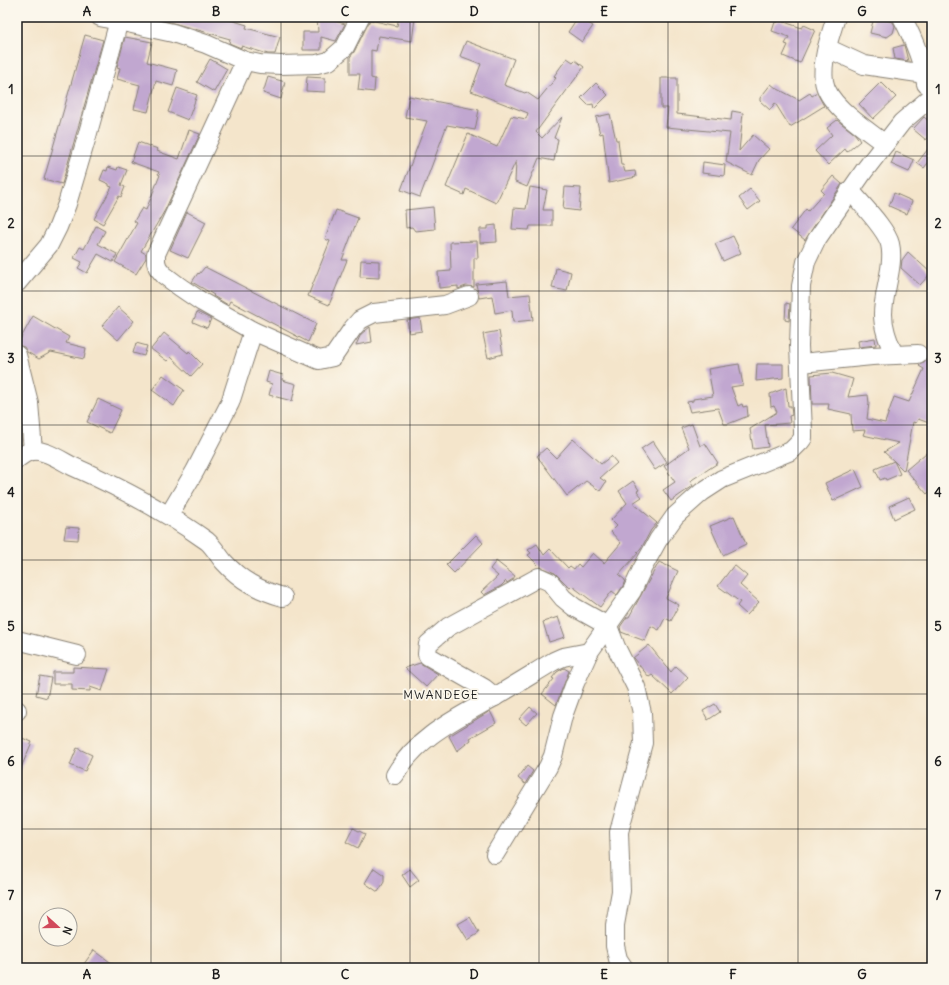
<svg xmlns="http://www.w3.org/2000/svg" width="949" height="985" font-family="Delius,sans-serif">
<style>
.building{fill:#c1a7d0}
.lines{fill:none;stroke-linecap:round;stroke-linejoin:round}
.minor-casing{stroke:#888074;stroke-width:20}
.minor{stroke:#fff;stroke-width:18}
.grid{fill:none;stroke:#1c1c1c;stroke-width:1;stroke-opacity:0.55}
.labels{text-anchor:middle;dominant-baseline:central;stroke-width:3.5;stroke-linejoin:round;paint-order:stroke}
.quarter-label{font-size:12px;letter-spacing:1px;fill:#1c1c1c;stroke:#fbf7ec}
.neatline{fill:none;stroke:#1c1c1c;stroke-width:1.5}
.grid-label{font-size:13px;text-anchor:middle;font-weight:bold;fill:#1c1c1c}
</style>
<rect width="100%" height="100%" fill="#fbf7ec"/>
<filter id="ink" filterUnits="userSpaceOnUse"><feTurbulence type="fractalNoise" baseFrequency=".025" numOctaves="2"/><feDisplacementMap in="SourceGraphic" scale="8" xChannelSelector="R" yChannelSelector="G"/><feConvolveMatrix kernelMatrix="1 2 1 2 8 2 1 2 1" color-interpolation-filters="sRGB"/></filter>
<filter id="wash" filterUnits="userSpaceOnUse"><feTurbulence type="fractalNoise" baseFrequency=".012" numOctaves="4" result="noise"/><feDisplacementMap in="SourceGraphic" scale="16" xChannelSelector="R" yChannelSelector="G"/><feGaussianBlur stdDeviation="0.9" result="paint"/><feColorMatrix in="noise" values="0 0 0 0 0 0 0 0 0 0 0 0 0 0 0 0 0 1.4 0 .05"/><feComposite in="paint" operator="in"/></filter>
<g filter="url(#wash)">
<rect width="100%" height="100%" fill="#f4e5cb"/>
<g id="blocks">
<g class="building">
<path d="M156,17H221L247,25L246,28L280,37L275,54H268L241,46V48L229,43L230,39L159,19Z"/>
<path d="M317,17H334L335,21L345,24L336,41L321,37V50H303V32H318Z"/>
<path d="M399,17L415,18L412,41L379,36L376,51L371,50V78L375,79L374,92L358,90L360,74H350V57L354,52L370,20L397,26Z"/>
<path d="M578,17L593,26L582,42L568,32Z"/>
<path d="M874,17L893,22L895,26L893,33L887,37L870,33Z"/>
<path d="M778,20L802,28L804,25L815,30L800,63L783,56L788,45L785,44L789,37L772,31L775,22L777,23Z"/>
<path d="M85,35L103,40L62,184L44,179Z"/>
<path d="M125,37L152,42L147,62L177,70L173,86L156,81L148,112L134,109L140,85L117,79L120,68L117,67Z"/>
<path d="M466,41L514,59L504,85L525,93L526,92L538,100L556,78L554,76L567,58L573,62L575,60L584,67L536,132L542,138L562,117L554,138L558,139L554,161L539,158L527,187L515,182L516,161L496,203L466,189L464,195L446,187L468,134L497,147L511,116L526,119L528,113L471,91L481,64L460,56Z"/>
<path d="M904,45L908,61L895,59L893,48Z"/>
<path d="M210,59L227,69L214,92L197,82Z"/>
<path d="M268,77L285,82L281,99L263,93Z"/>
<path d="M307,77L325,78V92L306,91Z"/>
<path d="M661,78H677V114L731,120L732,111L743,113L739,151L753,135L769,149L759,160L752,175L726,162L730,133L666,127L668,108H661Z"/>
<path d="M881,82L896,97L873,119L859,104Z"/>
<path d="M596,83L608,95L594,109L593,104L588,105L581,98Z"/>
<path d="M771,84L776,88L799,100L810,93L812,96L817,93L824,106L790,127L775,103L770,110L760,101V98Z"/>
<path d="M177,88L197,95L188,120L168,112Z"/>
<path d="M409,96L479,110L475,130L447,125L420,197L401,190L427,121L405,117Z"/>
<path d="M610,114L616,140H618L621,165H623L625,172L635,171L636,177L609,183L603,133L600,134L596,117Z"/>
<path d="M924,117L932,124V133L926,140L913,129Z"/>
<path d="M837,120L855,134L860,141L847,152L845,149L828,165L815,151L832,135L827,128Z"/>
<path d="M189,130L200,134L165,210L141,251L146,254V258L136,274L115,262L137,223L134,221L142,208L146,210L160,175L158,174L159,172L131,162L138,142L158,149L157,151L179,159Z"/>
<path d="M932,144V158L924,168L917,163Z"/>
<path d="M896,152L914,160L909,172L891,164Z"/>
<path d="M703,162L725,165L724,176L702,173Z"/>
<path d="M108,167L117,170L118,167L127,170L121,185L125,187L121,197L119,196L103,224L94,219L112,187L109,186V184L100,180L104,170L107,171Z"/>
<path d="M833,176L842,184L805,240L791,229L806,209L808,211L824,193L821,190Z"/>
<path d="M530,187L547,190L543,210H552V226H530L529,230L512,229L514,208L526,209Z"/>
<path d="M565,187L581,188L579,211L563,209Z"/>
<path d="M750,189L760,201L748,210L739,198Z"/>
<path d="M894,193L912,201L907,214L889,206Z"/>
<path d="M433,207L435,229L415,231L412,227L406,228L405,210Z"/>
<path d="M336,210L358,218L342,260H347L329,305L308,296L330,241L325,239Z"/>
<path d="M187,212L206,222L188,258L170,250Z"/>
<path d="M496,225L497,242L480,243V229H488V226Z"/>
<path d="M96,226L105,231L98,244L117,254L113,262L98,254L87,273L78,268L82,262L74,258L80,247L84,249Z"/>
<path d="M733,236L741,253L723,261L715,244Z"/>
<path d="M477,241L478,258H474V287L466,286L458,289V286L439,288L438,272L451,271L450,242Z"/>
<path d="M908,252L931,273L920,285L901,268L902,260Z"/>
<path d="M361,260L379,261V278L360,277Z"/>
<path d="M205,267L316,324L308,342L230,301L228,305L213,296L214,295L192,282L198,273L199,274Z"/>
<path d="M556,268L571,272L567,291L552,288Z"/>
<path d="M507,281L509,296L530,294L533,320L513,322L512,310L495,313L492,296L479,298L476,284Z"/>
<path d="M786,303L790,304L789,321L785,320Z"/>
<path d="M118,307L134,321L118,340L102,326Z"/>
<path d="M197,312L211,319L207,328L193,322Z"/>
<path d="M33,316L69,337L66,343L86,348L84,359L51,352L39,359L27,352L24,347L17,345Z"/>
<path d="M420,318L422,331L409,333L407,320Z"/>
<path d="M370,327L372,342L356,345L361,334Z"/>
<path d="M499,331L503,354L488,358L483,334Z"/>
<path d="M164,333L188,353L189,351L202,364L191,376L171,357L167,361L151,349Z"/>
<path d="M875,338L876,345L859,347L858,341Z"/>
<path d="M136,343L147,346L144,356L133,353Z"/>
<path d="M932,352V416L929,423L918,419L916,423L913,422L904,471L894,461L900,474L886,480L885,478L880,480L875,469L894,461L884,452L899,443L863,435L865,430L852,431L851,414L828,409L829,404H812L811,375L832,373L853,379L848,397L868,395L869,403L867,419L885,423L894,397L909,402L924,369L919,366L927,359L928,360Z"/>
<path d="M739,364L743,385L731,387L738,406L742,404L743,407L747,406L748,416L728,424H724L718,408L690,412L687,402L693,401V399L713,396L708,369Z"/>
<path d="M757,364H783V378L756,381Z"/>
<path d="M269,371L283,375L282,380L296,384L292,401L269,395L272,384L266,382Z"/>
<path d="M163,375L184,390L174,406L152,390Z"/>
<path d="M786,388L788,406H791L792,415L789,416L790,423L765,425L768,447L753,449L750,429L777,412L774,406L771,407L770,394Z"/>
<path d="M98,399L121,410L110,433L87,422Z"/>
<path d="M692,424L700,446L705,443L718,463L690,481L693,486L671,501L663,490L675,482L664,466L689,448L681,428Z"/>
<path d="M573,439L601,464L611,456L617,463L600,478L606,482L600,491L586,481L567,496L537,456L546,448L556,458Z"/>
<path d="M653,441L667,462L655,470L641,449Z"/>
<path d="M926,453L932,460V489L927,494L906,470Z"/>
<path d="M855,469L863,487L833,501L825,483Z"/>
<path d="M633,481L639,490L637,491L642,497L633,503L657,523L651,530L643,545L637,553H638L619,575L625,580L623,586L617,595L612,591L600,607L572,586L570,588L555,573L540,567L528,555L531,553L528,550L537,544L544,555L550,549L568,568L570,566L574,569L578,564L581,567L593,553L604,563L621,543L611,532L617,526L611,520L627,503L619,491Z"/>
<path d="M909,497L915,509L894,519L889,506Z"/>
<path d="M734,516L746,544L723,555L710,526Z"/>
<path d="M66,527L79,528L78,540L64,539Z"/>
<path d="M476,535L483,543L454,573L446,565Z"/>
<path d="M496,561L515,576L513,579L507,583L506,581L501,586L484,595L481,592L498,576L490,569Z"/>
<path d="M659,562L678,571L666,598L679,605L671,621L665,618L659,630L651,626L645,641L621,632L620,627L627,617H629Z"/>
<path d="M734,565L747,576L740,585L759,602L747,615L737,606L740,602L718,586Z"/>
<path d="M558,617L565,637L549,642L543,622Z"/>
<path d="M649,645L671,672L676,666L688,677L672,694L652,675L649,677L633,658Z"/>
<path d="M420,663L438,674L426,687L405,668Z"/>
<path d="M73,667L109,669L102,691L90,687V691L72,690V684H53V672H73Z"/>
<path d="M564,668L569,671L556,705L542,694L554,679L552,678L557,672Z"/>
<path d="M40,676L51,678L47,698L36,695Z"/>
<path d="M715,704L720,712L708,720L703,711Z"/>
<path d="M530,707L537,713L526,725L519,719Z"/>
<path d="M490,711L496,723L470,738L471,740L457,751L449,736Z"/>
<path d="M17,736L32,742L17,777Z"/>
<path d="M77,748L92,755L85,771L70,765Z"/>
<path d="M527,766L533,771L525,784L518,778Z"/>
<path d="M353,828L365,834L358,848L346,842Z"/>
<path d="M374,868L384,875V882L378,892L365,883Z"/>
<path d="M410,869L419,880L410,887L402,875Z"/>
<path d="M470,917L479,933L468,940L458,924Z"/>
<path d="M94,950L118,968H81Z"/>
</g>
</g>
</g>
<g filter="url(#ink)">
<use href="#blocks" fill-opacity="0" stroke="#888074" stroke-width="1"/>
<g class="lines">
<g class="minor-casing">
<g id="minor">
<path d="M100,17L173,33L206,44L245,61L260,64L281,65L317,64L329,61L345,47L360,17"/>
<path d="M836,17C830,36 821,61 824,81C827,105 866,129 885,144"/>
<path d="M902,17C913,38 923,60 926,84"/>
<path d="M827,48L864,65L925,74"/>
<path d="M245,61L156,254V262L158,268L164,275L180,287L202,302L253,331L319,360L333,357L353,328L360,320L374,313L445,305L469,296"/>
<path d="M850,190C861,204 886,228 890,244C895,264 883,293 883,314C883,329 889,342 894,355"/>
<path d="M17,283L49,245L58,227L67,204L86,140L120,17"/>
<path d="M17,355L29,403L33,451"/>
<path d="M801,363L872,356L918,354"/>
<path d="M17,459C21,456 28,451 33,451C44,449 62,461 72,466C119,487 165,511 207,541C214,547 218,555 224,562C241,581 259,590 283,597"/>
<path d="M169,515L195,471L230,403L253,331"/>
<path d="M17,640L77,655"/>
<path d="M495,697L484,688L428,656L427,654L428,644L448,627L539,577L550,582L563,598L574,607L608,626L616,647L636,687L642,713L643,743L619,832L621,891L615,925V946L618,959L624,968"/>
<path d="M17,711V710"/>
<path d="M395,775C417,736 458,718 496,696C515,685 534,673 554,661L563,657L589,652"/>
<path d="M495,854L548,767L553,756L563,716L575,683L589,652L632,591L642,569L658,540L675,516L702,492L722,479L791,451L800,442L803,438V431L799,346L801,286L806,262L817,239L864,171L902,122L930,98"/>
</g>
</g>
<use href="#minor" class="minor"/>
</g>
</g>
<path class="grid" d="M151,17V968M281,17V968M410,17V968M539,17V968M668,17V968M798,17V968M17,156H932M17,291H932M17,425H932M17,560H932M17,694H932M17,829H932"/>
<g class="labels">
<g class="quarter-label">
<text x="441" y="694">MWANDEGE</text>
</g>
</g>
<rect width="949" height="985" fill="none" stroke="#fbf7ec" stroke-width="44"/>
<g transform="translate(58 927) rotate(111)"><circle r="19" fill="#fbf7ec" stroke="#a29f99"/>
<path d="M0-3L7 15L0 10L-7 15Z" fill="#d1495b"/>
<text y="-6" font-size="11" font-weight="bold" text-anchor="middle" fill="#1c1c1c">N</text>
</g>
<rect x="22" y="22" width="905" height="941" class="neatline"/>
<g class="grid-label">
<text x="87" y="16">A</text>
<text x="216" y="16">B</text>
<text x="345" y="16">C</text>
<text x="474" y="16">D</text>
<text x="604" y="16">E</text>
<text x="733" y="16">F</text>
<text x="862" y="16">G</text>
<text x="11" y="94">1</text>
<text x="938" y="94">1</text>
<text x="11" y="228">2</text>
<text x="938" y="228">2</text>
<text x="11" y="363">3</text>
<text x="938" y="363">3</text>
<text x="11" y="497">4</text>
<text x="938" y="497">4</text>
<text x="11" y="631">5</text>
<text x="938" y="631">5</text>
<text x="11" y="766">6</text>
<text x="938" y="766">6</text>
<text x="11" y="900">7</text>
<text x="938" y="900">7</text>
<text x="87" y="979">A</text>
<text x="216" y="979">B</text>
<text x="345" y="979">C</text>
<text x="474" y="979">D</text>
<text x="604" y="979">E</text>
<text x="733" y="979">F</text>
<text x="862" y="979">G</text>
</g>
</svg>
